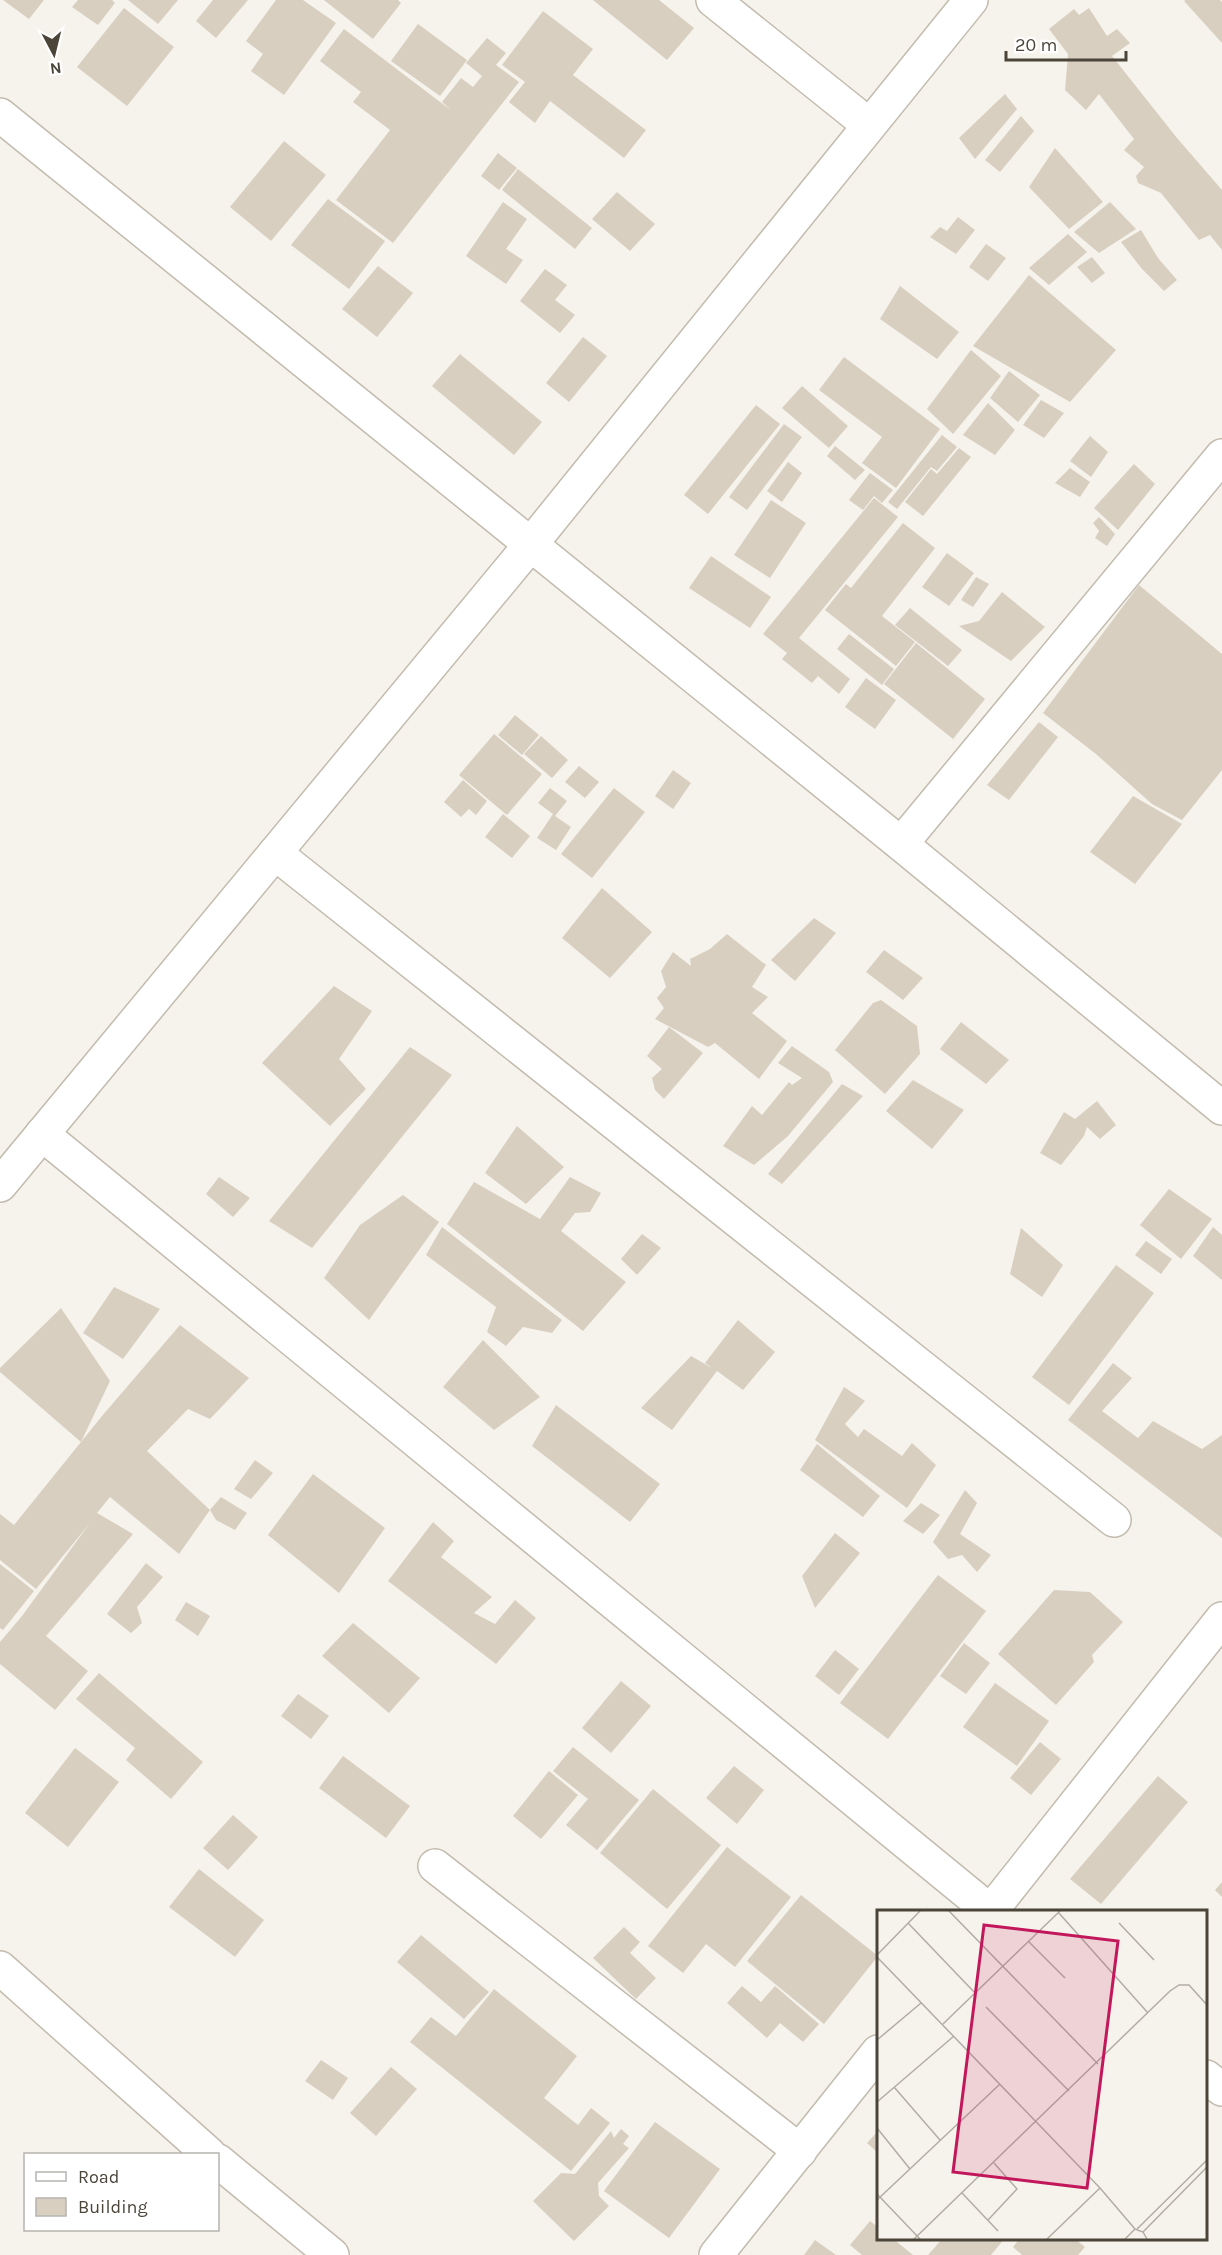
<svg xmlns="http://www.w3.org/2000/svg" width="1222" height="2255" font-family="Karla,sans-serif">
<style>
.building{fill:#d8cfc1}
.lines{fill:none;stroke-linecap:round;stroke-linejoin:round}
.minor-casing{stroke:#c2bbae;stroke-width:36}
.tertiary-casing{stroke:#c2bbae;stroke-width:36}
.minor{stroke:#fff;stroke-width:33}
.tertiary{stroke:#fff;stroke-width:33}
.inset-road{fill:none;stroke:#b2ada4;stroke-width:1.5}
.view{fill:#c2185b;fill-opacity:0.15;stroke:#c2185b;stroke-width:3}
.inset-edge{fill:none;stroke:#4b4439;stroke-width:3}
</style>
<rect width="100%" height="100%" fill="#f6f3ec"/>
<g class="building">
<path d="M3,0H44L29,19Z"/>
<path d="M78,0H112L115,3L98,25L72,7Z"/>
<path d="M128,0H178L158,24Z"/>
<path d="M213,0H248L216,38L196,21Z"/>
<path d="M276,0H303L336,23L284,95L251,71L263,54L246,41Z"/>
<path d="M324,0H398L401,3L373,39Z"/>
<path d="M593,0H659L694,28L667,60Z"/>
<path d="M1186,0H1220L1222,2V43L1184,1Z"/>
<path d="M124,8L174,47L127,106L77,67Z"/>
<path d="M1089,8L1107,36L1117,29L1130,43L1112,56L1177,138L1222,190V250L1210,235L1199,240L1161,193L1138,183L1136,176L1144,167L1124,150L1134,139L1099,94L1086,110L1065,90L1068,54L1049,29L1074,9L1079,15Z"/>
<path d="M543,11L593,49L573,75L646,130L624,158L550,101L535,123L509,102L525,82L502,65Z"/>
<path d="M418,24L467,60L440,96L391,61Z"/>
<path d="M344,29L452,111L442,102L461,78L473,87L482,76L466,63L487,38L506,53L496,65L519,82L393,243L336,200L390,130L353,102L361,92L320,61Z"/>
<path d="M1005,94L1017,109L975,159L959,138Z"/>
<path d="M1021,116L1034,131L1000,172L985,160Z"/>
<path d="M284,141L326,175L271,241L230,207Z"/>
<path d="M1055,148L1103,202L1069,229L1029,187Z"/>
<path d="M498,153L517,168L499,190L481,176Z"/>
<path d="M518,169L592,228L575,249L502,190Z"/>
<path d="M617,192L655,224L630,251L592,219Z"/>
<path d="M328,199L385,241L349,289L291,245Z"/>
<path d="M503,202L527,219L506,249L523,260L506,284L466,256Z"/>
<path d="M1110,202L1136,229L1099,253L1074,232Z"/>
<path d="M958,217L975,230L956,254L930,237L940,227L947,231Z"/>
<path d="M1141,230L1158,258L1177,280L1164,291L1142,269L1121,242Z"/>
<path d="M1068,234L1087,252L1049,285L1029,268Z"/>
<path d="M986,244L1006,258L988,281L969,267Z"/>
<path d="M1092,257L1105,273L1092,283L1077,267Z"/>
<path d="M378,266L413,293L377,337L342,309Z"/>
<path d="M545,269L567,285L555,300L575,315L560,333L520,301Z"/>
<path d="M1029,275L1116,350L1070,402L973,346Z"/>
<path d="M900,286L959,332L937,359L880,319Z"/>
<path d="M583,337L607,356L569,402L546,383Z"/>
<path d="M971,350L1001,376L953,434L927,409Z"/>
<path d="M460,354L542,422L514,455L432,386Z"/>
<path d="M844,357L940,429L896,488L862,463L882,437L819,390Z"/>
<path d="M1009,371L1040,395L1018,422L990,398Z"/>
<path d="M802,386L848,426L829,448L782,408Z"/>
<path d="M1041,400L1064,413L1044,438L1023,425Z"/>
<path d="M988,403L1015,430L995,455L963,435Z"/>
<path d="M756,405L780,424L708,514L684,495Z"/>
<path d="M784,424L802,437L747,510L729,497Z"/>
<path d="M942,435L957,447L937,471L931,467L897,509L888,502Z"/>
<path d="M1090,436L1108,452L1091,477L1070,461Z"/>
<path d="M835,446L865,470L855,480L827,456Z"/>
<path d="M959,448L971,457L923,516L905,502L931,469L937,474Z"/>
<path d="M788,462L802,473L782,502L767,491Z"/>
<path d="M1134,464L1155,484L1118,530L1094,508Z"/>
<path d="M1070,468L1090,482L1080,497L1055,483Z"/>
<path d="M870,473L893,490L882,503L874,496L863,510L849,500Z"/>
<path d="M874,498L898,517L799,638L850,679L839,694L818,676L812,683L782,659L787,653L763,634Z"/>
<path d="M771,500L806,523L770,578L734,555Z"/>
<path d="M1099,517L1115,534L1107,546L1095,538L1099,531L1093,523Z"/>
<path d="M903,523L935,548L882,616L915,642L896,666L825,610L846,584L851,588Z"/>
<path d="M947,553L974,573L949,606L922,587Z"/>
<path d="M711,556L771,597L750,628L689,588Z"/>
<path d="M976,577L989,584L973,607L961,600Z"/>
<path d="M1139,585L1222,654V770L1182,820L1152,804L1096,754L1043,713Z"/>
<path d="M1002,592L1045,627L1011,661L959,626L979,621Z"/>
<path d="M910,608L962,650L948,666L895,625Z"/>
<path d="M849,634L894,669L882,685L837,649Z"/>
<path d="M916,643L985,699L953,739L884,684Z"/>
<path d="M866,678L896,700L875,729L845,707Z"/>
<path d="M515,715L539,735L522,755L498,735Z"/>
<path d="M1039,722L1058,737L1009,800L987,785Z"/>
<path d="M494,734L542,774L507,815L459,775Z"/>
<path d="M541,736L568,760L552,778L524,754Z"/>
<path d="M579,766L599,782L585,798L565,782Z"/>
<path d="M673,770L691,783L673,809L655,796Z"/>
<path d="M463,780L487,801L476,815L469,809L461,817L444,802Z"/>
<path d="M550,788L567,801L555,816L571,827L556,850L537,838L553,814L538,803Z"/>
<path d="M614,788L645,812L592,878L561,854Z"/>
<path d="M1133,796L1182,824L1135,884L1090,852Z"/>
<path d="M503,814L530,836L512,858L485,837Z"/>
<path d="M602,888L652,932L610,978L562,938Z"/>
<path d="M814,918L836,933L795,981L771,960Z"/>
<path d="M727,934L766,965L752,987L768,997L752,1013L787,1041L759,1079L715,1043L708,1047L655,1019L664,1008L657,998L666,987L661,971L673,952L691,966L690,959L710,949Z"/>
<path d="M884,950L923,978L903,1000L866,972Z"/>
<path d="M334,986L372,1011L339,1059L366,1089L330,1126L262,1063Z"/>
<path d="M881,1000L917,1026L920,1054L885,1094L835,1050L873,1003Z"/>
<path d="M961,1022L1009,1060L986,1084L940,1049Z"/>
<path d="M669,1027L703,1053L664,1099L655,1090L652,1078L662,1069L647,1056Z"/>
<path d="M792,1046L829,1072L833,1082L788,1136L754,1165L723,1146L752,1106L762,1115L789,1082L792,1085L802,1078L778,1063Z"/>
<path d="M410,1047L452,1075L312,1248L269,1221Z"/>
<path d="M913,1080L964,1110L932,1149L886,1111Z"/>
<path d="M842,1084L863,1096L782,1184L768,1174Z"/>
<path d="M1097,1101L1116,1125L1100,1139L1087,1127L1084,1136L1061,1165L1040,1153L1064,1112L1075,1119Z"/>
<path d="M517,1126L564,1167L526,1204L485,1173Z"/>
<path d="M219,1177L250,1198L233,1217L206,1194Z"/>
<path d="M570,1177L601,1193L590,1212L575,1213L561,1231L626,1282L583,1331L447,1224L474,1182L540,1219Z"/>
<path d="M1169,1189L1212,1219L1181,1259L1140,1225Z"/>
<path d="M403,1195L439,1222L369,1320L324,1278L360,1225Z"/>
<path d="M442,1227L562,1320L552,1333L523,1327L506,1346L487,1332L496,1307L426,1255Z"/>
<path d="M1213,1227L1222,1235V1280L1193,1256Z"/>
<path d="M1021,1228L1063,1265L1042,1297L1010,1274Z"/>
<path d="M642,1234L661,1248L637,1275L621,1259Z"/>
<path d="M1146,1241L1172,1259L1161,1274L1135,1255Z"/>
<path d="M1116,1265L1154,1293L1069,1405L1032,1377Z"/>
<path d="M114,1287L160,1309L123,1359L83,1333Z"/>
<path d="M61,1308L110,1381L81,1442L0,1372V1368Z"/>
<path d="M738,1320L775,1352L743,1390L717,1371L672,1430L641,1408L691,1356L712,1368L705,1363Z"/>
<path d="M180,1325L249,1378L210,1419L188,1409L147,1451L210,1510L179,1554L110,1497L97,1513L133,1534L46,1636L88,1671L55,1710L0,1664V1642L22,1616L90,1523L36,1589L0,1560V1514L14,1525L102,1416Z"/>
<path d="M483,1340L540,1397L494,1430L443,1387Z"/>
<path d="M1113,1363L1132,1378L1102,1411L1138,1438L1153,1421L1202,1449L1222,1435V1538L1068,1420Z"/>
<path d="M844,1387L865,1401L845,1424L858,1437L864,1429L902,1456L912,1443L936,1465L907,1508L815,1440Z"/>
<path d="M556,1405L660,1484L630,1522L532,1446Z"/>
<path d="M817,1444L880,1496L863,1517L800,1470Z"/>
<path d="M255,1460L273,1473L251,1499L234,1489Z"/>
<path d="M313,1474L385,1528L339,1593L268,1535Z"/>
<path d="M965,1490L977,1503L960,1534L991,1555L977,1572L962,1555L948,1559L933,1542Z"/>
<path d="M221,1497L247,1513L235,1530L216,1520L210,1510Z"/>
<path d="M921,1503L940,1515L923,1534L903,1521Z"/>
<path d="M433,1522L454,1541L441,1557L492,1597L474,1613L495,1624L515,1600L536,1618L496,1664L388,1581Z"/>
<path d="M835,1533L860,1553L815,1608L802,1576Z"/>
<path d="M146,1563L163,1577L137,1607L142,1623L131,1633L107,1614Z"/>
<path d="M0,1564L34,1591L3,1630L0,1628Z"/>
<path d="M938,1575L986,1611L888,1739L840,1703Z"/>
<path d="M1054,1590L1090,1592L1123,1622L1092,1655L1094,1662L1056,1705L998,1654Z"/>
<path d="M186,1602L210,1616L198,1636L175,1620Z"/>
<path d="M353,1623L420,1678L389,1713L322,1656Z"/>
<path d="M964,1643L990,1663L966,1694L940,1676Z"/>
<path d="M835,1650L859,1669L839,1695L815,1676Z"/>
<path d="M99,1673L203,1762L171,1799L126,1760L135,1748L76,1699Z"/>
<path d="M621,1681L651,1706L611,1753L582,1728Z"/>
<path d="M995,1683L1049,1721L1017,1766L963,1727Z"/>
<path d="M298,1694L329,1716L311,1739L281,1716Z"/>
<path d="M1040,1742L1061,1759L1031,1795L1010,1778Z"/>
<path d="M573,1747L639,1800L597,1850L566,1825L588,1799L553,1771Z"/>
<path d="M75,1748L119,1782L68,1847L25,1813Z"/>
<path d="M343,1756L410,1806L386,1838L319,1788Z"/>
<path d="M734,1766L764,1790L737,1824L706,1798Z"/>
<path d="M549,1771L578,1795L541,1839L513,1816Z"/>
<path d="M1158,1776L1188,1802L1101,1904L1070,1879Z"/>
<path d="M653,1789L721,1845L667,1909L600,1853Z"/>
<path d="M233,1815L258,1837L228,1870L203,1848Z"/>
<path d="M727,1847L791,1897L735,1967L706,1944L683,1973L648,1946Z"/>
<path d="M199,1869L264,1920L235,1957L169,1907Z"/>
<path d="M1222,1882V1897L1215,1890Z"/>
<path d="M801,1895L878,1956L824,2024L747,1961Z"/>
<path d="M624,1927L640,1942L630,1953L656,1978L636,1999L593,1958Z"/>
<path d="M421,1935L489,1992L464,2019L397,1962Z"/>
<path d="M742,1986L761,2002L775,1986L819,2024L803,2042L780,2023L767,2038L727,2003Z"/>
<path d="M494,1989L577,2056L544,2098L578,2125L591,2108L610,2123L571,2171L410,2042L431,2017L456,2036Z"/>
<path d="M321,2060L348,2078L333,2100L305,2081Z"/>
<path d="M391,2067L417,2089L376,2136L350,2113Z"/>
<path d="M655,2122L720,2169L669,2238L604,2191Z"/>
<path d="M621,2129L629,2136L623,2144L629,2148L598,2183L599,2196L609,2206L574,2241L533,2201L561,2173L575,2174L611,2131L614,2138Z"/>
<path d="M878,2131V2153L867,2143Z"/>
<path d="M870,2221L878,2227V2238H892L913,2255H862L850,2245Z"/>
<path d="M943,2238H1005L991,2255H928Z"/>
<path d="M1020,2238H1074L1085,2247L1078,2255H1022L1013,2247Z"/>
<path d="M815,2240L836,2255H804Z"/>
</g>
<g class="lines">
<g class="minor-casing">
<g id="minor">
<path d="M713,0L869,125"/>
<path d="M901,844L1222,456"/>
<path d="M275,853L1114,1520"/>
<path d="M42,1134L991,1912"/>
<path d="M0,1185L531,544L971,0"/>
<path d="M435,1866L800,2151"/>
<path d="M990,1912L1222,1619"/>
<path d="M0,1968L209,2154"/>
<path d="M1206,2077L1222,2089"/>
<path d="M218,2161L332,2255"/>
<path d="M716,2255L878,2052"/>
</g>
</g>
<g class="tertiary-casing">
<path id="tertiary" d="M0,115L901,844L1222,1108"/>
</g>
<use href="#minor" class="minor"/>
<use href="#tertiary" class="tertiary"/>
</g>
<g transform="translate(877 1910)">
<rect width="330" height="330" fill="#f6f3ec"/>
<path class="inset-road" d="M72,1L221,154M181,2L271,103M31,13L99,84M242,13L277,50M152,32L188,68M0,45L43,1M0,47L223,278L258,319M109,97L192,181M66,114L183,1M0,130L44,93M17,177L63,230M0,192L77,126M0,218L33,259M85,283L121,321M0,284L43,329M0,290L123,174M111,310L140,279L117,253M260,319L330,250M266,322L330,257M37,329L293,81L302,75H312L330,95M170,329L223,278M248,329L258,319L266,322L270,329"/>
<path class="view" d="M107,15L241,31L210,278L76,262Z"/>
<rect width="330" height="330" class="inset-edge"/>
</g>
<rect x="24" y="2153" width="195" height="78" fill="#ffffff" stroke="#b7b4b0" stroke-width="1.5"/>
<rect x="36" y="2172" width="30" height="9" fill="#ffffff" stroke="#b7b4b0" stroke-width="1.5"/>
<text x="78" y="2183" font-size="18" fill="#4b4439">Road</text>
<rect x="36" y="2198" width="30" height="18" fill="#d8cfc1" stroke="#b7b4b0" stroke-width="1.5"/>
<text x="78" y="2213" font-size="18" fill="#4b4439">Building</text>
<g transform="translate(54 54) rotate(173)" stroke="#ffffff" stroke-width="4.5" paint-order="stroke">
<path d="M0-4.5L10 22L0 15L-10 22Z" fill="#4b4439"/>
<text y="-9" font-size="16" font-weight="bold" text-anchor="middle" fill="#4b4439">N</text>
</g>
<path d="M1006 51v9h120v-9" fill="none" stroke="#4b4439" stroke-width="3"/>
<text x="1015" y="51" font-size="18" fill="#4b4439" stroke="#ffffff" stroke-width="4.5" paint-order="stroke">20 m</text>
</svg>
